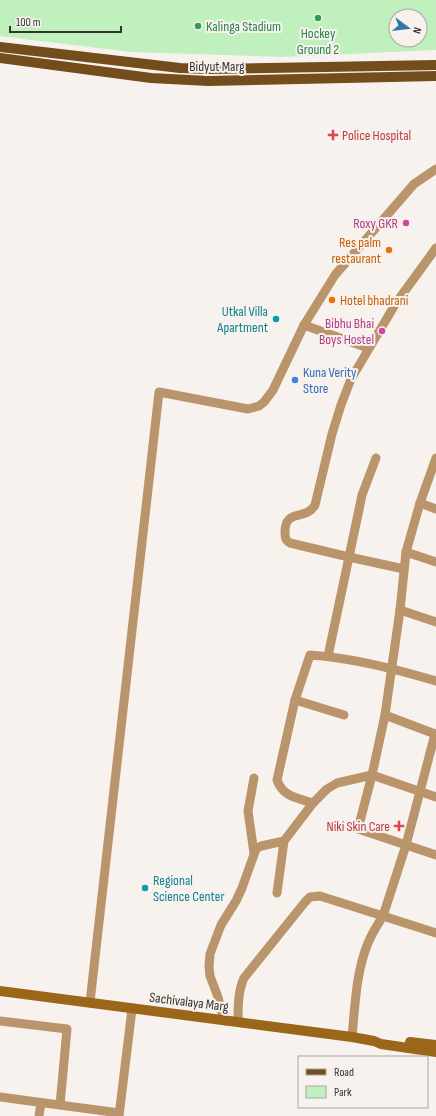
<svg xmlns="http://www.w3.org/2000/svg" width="436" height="1116" font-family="'Sofia Sans Condensed',sans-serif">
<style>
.green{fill:#bff0bd;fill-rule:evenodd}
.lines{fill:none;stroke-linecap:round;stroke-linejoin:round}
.street{stroke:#ba956b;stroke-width:9}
.secondary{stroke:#9b661a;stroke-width:10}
.primary{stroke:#734d1b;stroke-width:10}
.leisure-dot{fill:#2e9e5b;stroke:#f8f2ee;stroke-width:1.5}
.health-dot{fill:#e0444e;stroke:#f8f2ee;stroke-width:1.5}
.hotel-dot{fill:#d1479c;stroke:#f8f2ee;stroke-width:1.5}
.food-dot{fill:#e8710a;stroke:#f8f2ee;stroke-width:1.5}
.culture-dot{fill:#0f9aa8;stroke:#f8f2ee;stroke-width:1.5}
.shop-dot{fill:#3f7fe0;stroke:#f8f2ee;stroke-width:1.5}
.labels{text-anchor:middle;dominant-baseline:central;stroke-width:4;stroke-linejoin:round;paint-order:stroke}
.leisure-label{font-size:14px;fill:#27864d;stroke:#f8f2ee;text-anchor:start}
.street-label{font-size:14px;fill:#353331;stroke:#f8f2ee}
.health-label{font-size:14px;fill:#be3a42;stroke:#f8f2ee;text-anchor:start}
.hotel-label{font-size:14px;fill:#b23c85;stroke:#f8f2ee;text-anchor:end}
.food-label{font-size:14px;fill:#c56008;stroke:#f8f2ee;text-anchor:end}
.culture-label{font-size:14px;fill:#0d838f;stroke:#f8f2ee;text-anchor:end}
.shop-label{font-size:14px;fill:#366cbe;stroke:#f8f2ee;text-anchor:start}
</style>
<rect width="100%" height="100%" fill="#f8f2ee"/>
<path class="green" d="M0,0H436V50L283,57L131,52L0,36ZM396,16H420V40H396Z"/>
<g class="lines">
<g class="street">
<path d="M304,325L368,348"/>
<path d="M376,458L362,495L349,557L290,543C285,540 285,537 285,532C285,508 306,521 315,505L332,434L341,405L351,379L396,303L436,248"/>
<path d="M420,503L436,509"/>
<path d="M406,552L436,562"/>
<path d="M400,610L436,622"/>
<path d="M328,656L349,557L404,569"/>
<path d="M295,700L344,715"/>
<path d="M385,715L372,775L358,829L406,845L383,916L436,933"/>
<path d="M435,734L385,715L400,610L406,552L420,503L436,458"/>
<path d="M436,735L435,734L406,845L436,855"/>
<path d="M254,778L248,811L254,853"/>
<path d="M313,803C297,798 283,797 277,780L295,700L310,655C353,658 395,669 436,681"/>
<path d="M277,893L284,841L313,803L327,789L337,783L372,775L436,797"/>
<path d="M90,1002L159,392L248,409L259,406L264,402L273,390L304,325L335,275L414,184L436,169"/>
<path d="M0,1021L67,1029L60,1105"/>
<path d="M225,1021L222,1013L218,997L210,976L209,966L210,954L221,925L236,901L242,888L256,849L261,846L284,841"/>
<path d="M238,1022C238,1007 238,991 244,978L305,902L310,897L320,896L383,916C378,924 372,933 368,943C356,972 355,1006 352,1037"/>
<path d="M0,1097L119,1113"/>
<path d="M39,1116L41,1103"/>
<path d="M119,1116L132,1009"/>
</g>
<g class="secondary">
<path d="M0,991L352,1037L374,1041L381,1044L436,1052"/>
<path d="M410,1042L436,1045"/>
</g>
<g class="primary">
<path d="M0,47L180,68L208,69L436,65"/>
<path d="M0,58L151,78L208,81L436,76"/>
</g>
</g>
<g class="leisure-dot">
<circle cx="318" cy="18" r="4"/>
<circle cx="198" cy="26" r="4"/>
</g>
<g class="health-dot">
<path d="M331 129h4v4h4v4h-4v4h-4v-4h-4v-4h4z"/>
<path d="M397 820h4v4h4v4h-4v4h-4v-4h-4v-4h4z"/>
</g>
<g class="hotel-dot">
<circle cx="406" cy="223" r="4"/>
<circle cx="382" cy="331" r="4"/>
</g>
<g class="food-dot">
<circle cx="389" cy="250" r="4"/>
<circle cx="332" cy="300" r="4"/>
</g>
<g class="culture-dot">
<circle cx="276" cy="319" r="4"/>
<circle cx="145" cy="888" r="4"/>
</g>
<circle class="shop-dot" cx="295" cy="380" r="4"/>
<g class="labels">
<g class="leisure-label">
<text x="206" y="26">Kalinga Stadium</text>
<text x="318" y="33" text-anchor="middle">Hockey<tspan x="318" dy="16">Ground 2</tspan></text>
</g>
<g class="street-label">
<text x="217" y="66">Bidyut Marg</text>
<text transform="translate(189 1002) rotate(7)">Sachivalaya Marg</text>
</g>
<g class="health-label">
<text x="342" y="135">Police Hospital</text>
<text x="390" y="826" text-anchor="end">Niki Skin Care</text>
</g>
<g class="hotel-label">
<text x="398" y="223">Roxy GKR</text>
<text x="374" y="323">Bibhu Bhai<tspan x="374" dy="16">Boys Hostel</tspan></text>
</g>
<g class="food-label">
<text x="381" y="242">Res palm<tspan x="381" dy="16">restaurant</tspan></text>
<text x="340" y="300" text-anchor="start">Hotel bhadrani</text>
</g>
<g class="culture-label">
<text x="268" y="311">Utkal Villa<tspan x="268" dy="16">Apartment</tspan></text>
<text x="153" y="880" text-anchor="start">Regional<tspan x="153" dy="16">Science Center</tspan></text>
</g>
<g class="shop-label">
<text x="303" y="372">Kuna Verity<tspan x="303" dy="16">Store</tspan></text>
</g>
</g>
<rect x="298" y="1056" width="130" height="52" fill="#f8f2ee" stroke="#aaa6a2"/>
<rect x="306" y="1069" width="20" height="6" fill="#734d1b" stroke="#aaa6a2"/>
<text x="334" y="1076" font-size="12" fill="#353331">Road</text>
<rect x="306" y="1086" width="20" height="12" fill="#bff0bd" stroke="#aaa6a2"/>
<text x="334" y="1096" font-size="12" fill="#353331">Park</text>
<g transform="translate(408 28) rotate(105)"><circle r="19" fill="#f8f2ee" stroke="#aaa6a2"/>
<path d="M0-3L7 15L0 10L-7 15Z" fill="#2e79ac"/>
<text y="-6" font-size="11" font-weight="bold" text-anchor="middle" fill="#353331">N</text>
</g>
<path d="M10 26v6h111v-6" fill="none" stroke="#353331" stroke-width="2"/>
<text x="16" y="26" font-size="12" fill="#353331" stroke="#f8f2ee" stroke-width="3" paint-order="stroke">100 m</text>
</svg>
